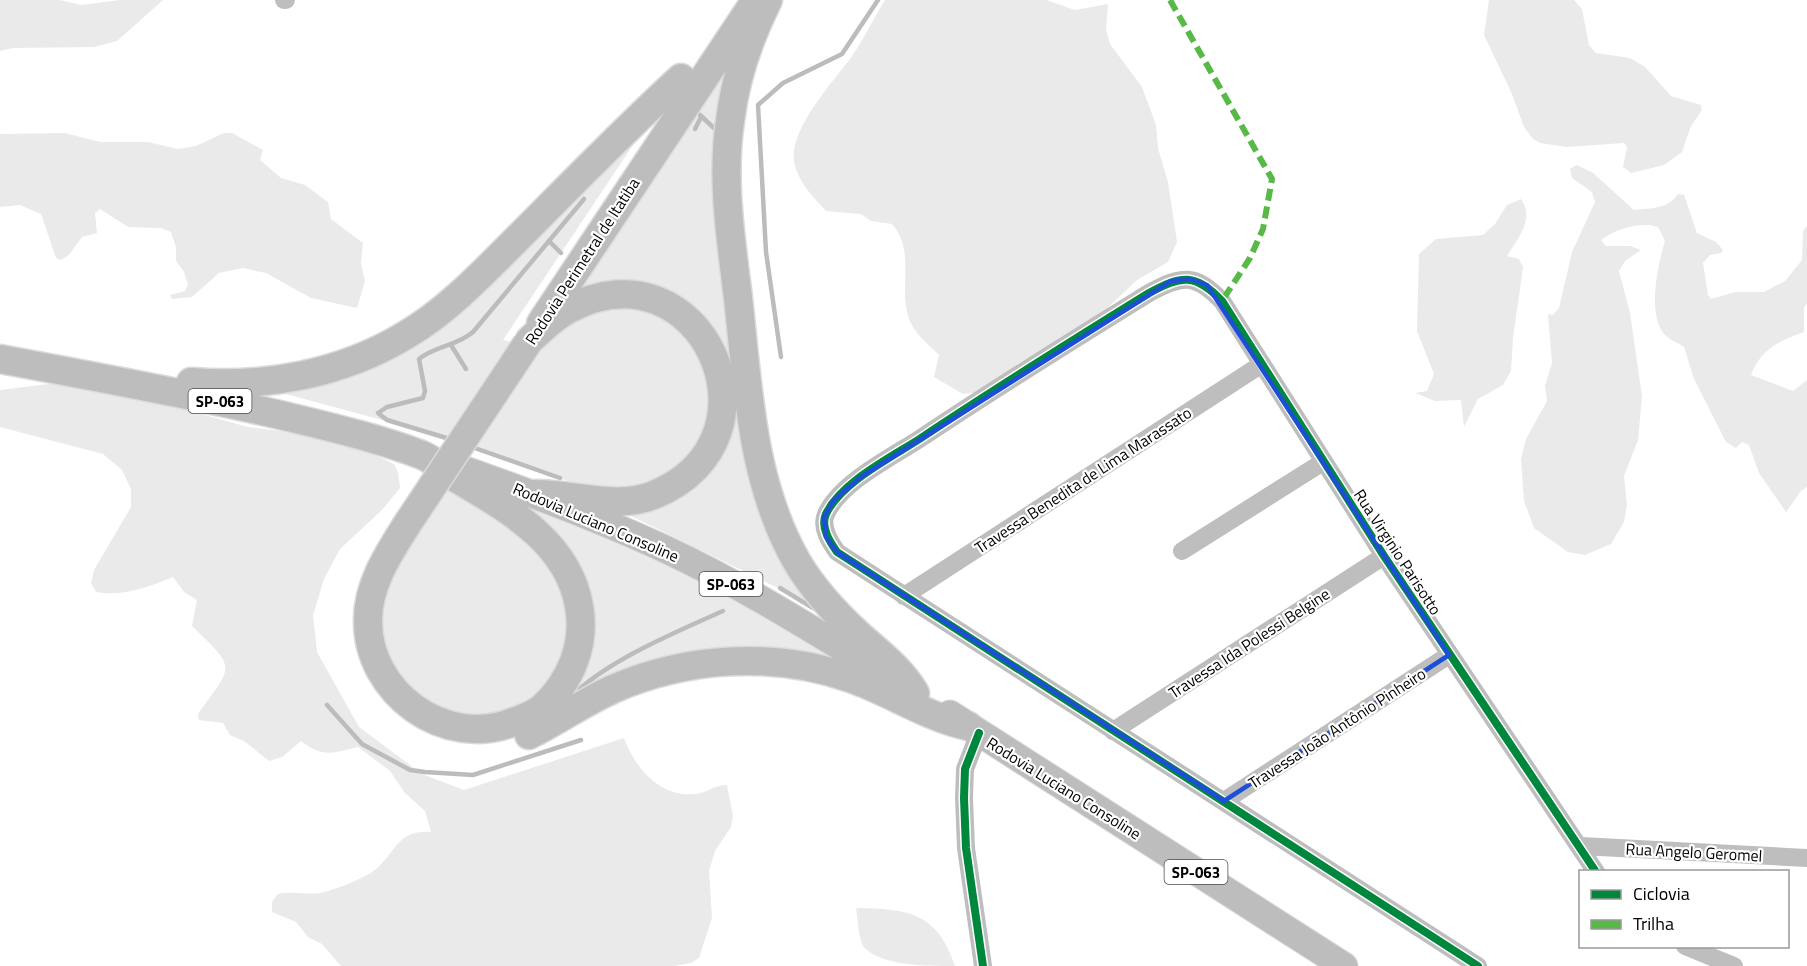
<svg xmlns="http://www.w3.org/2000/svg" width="1807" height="966" font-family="'Titillium Web',sans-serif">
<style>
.green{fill:#eaeaea}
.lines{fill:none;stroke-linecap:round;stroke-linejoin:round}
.stream{stroke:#bcbcbc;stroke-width:4.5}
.primary-casing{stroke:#dbdbdb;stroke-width:29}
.trunk-casing{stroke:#dbdbdb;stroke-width:31}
.minor{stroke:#bebebe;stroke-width:18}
.primary{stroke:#bdbdbd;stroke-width:27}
.trunk{stroke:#bdbdbd;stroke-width:28}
.trunk-bridge-casing{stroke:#dbdbdb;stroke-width:31;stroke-linecap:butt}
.trunk-bridge{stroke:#bdbdbd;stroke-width:28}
.quiet{stroke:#58b947;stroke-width:6;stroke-dasharray:12 6;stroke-linecap:butt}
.cycleway-casing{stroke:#fff;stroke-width:11}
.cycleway{stroke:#00873e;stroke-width:8}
.marked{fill:none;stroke:#1d4ed8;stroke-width:4.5;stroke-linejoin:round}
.labels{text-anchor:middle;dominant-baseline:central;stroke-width:4.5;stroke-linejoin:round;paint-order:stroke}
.shield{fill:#fff;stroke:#4c4c4c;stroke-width:1.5}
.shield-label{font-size:15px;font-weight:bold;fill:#000}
.street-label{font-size:16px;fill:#000;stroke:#fff}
</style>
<rect width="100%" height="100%" fill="#fff"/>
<g class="green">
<path d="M0,0H59L82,5L120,0H163L117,41L94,47L13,48L0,51Z"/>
<path d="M885,0H1046L1075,10L1108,4L1106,30L1110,44L1142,87L1156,125L1158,148L1168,182L1177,242L1168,262L1137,280L1100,315L980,392L963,394L934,377L939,355C928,344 914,333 909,319C898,288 916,251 892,224L871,221L861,214L826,211C814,198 800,184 795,166C785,134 832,83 850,59C863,41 873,19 885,0Z"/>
<path d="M1489,0H1574L1582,9L1589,45L1596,53L1630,58L1645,67L1671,96L1701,105L1702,110L1691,126L1682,152L1664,165L1631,173L1623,167L1627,147L1624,143L1567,147L1540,143L1533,139L1524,127L1512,94L1484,35Z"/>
<path d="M730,62L749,439L829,620L780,589L623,512L718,448L696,312L572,299Z"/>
<path d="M65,133L100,142H148L178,149L196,146L224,133H232L263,150L260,160L281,178L305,185L328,202L331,219L363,243L361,263L365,281L357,308L311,298L266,273L243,268L219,273L192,297L172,299L170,295L185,291L188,285L184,272L176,261V247L171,232L161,228L128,227L100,209L95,213L97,233L82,237L69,255L61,260L56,258L41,214L20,205L0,207V134Z"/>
<path d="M641,133L503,340L512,342L579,312L629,303L685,327L714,383L703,444L648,488H588L423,431L282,393L368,364Z"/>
<path d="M1577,165L1593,173L1634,210C1652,208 1668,209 1678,194L1684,195L1697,233L1716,242L1723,250L1721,253L1710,255L1703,263L1708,295L1711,299L1735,292H1764L1785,281L1802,260L1803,231L1807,226V303L1804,308V332C1779,341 1761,349 1751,375L1793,391L1807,380V487L1801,491L1786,512L1759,473L1749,445L1742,442L1736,448L1726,442L1694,379L1684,347C1679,343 1668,339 1664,334C1647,313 1658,264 1665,241L1658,227C1641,221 1615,229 1601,240L1606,246H1630L1641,250L1625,261L1619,271L1630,313L1642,396L1638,440L1624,476L1627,505L1624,522L1611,544L1585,555L1568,552L1534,528L1524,501L1521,459L1526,439L1547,401L1545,386L1552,363L1548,314L1553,315L1559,308L1572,252L1595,202L1592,192L1572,178L1570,169Z"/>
<path d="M1521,199C1535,219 1518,238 1507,256L1519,259L1523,267L1513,338L1511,371L1503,385L1478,399L1464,427L1461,400L1435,401L1415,393L1427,391L1434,374L1417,331L1419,254L1436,239L1483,235L1495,224L1507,205Z"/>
<path d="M57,383L162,403L248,427L306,434L358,447L394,464L398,472L400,488L382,510L340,549L324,579L313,615L317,652L359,727L422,774L464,790L624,738C635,768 660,798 696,794C706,793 715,785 727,785L733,816L731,827L715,851L709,871L712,918L699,958L691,963L674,966H341L322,944L308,937L296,922L272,912V902L278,894C292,891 306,895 320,893C332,891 368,877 376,869C396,852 398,829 431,832L425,811L405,793L390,771L358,747C333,753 323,758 301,741L282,757L269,761L244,741L230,735L223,723L199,720L198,714C234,663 237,670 192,626L197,600L184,592L173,577C149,587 122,597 96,592L91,583L94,570L131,507V489L122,470L103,454L0,427V390Z"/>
<path d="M447,483L540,544L576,619L550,692L493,721L426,710L380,646L379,596Z"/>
<path d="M509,499C538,510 567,519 596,531C681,566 760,613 839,660L781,654L565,708L590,627Z"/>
<path d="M856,908C908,909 937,912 955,966C926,966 879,966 863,946C858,935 858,920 856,908Z"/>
</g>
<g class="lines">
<g class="stream">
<path d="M700,115L716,130L717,134"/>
<path d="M695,129L701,117"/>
<path d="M549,241L561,253"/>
<path d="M451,345L466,369"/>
<path d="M781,357L766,252L758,105L783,83L842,54L878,0"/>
<path d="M453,440L387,420L378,413L387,407L423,398L425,391L419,359C435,346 457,346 473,332L584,199"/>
<path d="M469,446L560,478"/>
<path d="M780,588L818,611"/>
<path d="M571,697C606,661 676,632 723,611"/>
<path d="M327,705L362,744L410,770L425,772L473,775L581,740"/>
</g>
<g class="primary-casing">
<g id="primary">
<path d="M442,462C518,488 594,516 667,550C750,589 827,639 905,686"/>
<path d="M950,714L1344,966"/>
</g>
</g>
<g class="trunk-casing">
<g id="trunk">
<path d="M768,0C749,38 735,79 730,121C721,179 731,240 738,298C748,387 751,482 797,562C813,589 836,614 859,635C880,654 900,668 915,693"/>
<path d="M541,323L752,6"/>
<path d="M530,340C542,329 554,317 569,309C700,239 792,438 654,495C618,510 574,494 536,494"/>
<path d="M0,359C92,376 184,393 276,414C325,426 375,437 422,455C434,460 444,470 454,477C506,508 568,541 579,606C586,644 571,681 543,707C535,715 524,718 513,722C445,749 367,693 368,620C368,584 389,553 408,523"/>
<path d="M191,382C265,388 342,374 406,335C447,311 482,274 516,240C570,186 624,130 681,78"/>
<path d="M529,735C557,721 584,702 613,689C686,657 774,651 850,678C891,692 926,717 968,726"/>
</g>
</g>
<g class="minor">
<path d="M284,0H286"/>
<path d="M1182,551L1323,462"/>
<path d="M904,596L1262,364"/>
<path d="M1113,731L1384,556"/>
<path d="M979,733L965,769L964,798L966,848L983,966"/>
<path d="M1224,801L1449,655"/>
<path d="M1581,846L1807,858"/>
<path d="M1685,946L1734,966"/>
<path d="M1478,966L837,552C830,542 820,527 826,514C841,482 892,457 921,438C996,388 1073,340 1149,293C1182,275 1195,273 1222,301L1384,556L1596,872"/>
</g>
<use href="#primary" class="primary"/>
<use href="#trunk" class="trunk"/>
<g class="trunk-bridge-casing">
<path id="trunk-bridge" d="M408,523L527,344"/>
</g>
<use href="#trunk-bridge" class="trunk-bridge"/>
<path class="quiet" d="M1170,0L1272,179L1263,229L1250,258L1222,301"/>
<g class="cycleway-casing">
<g id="cycleway">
<path d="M979,733L965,769L964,798L966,848L983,966"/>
<path d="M1478,966L837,552C830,542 820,527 826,514C841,482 892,457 921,438C996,388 1073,340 1149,293C1182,275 1195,273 1222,301L1384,556L1596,872"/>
</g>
</g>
<use href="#cycleway" class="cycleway"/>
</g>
<path class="marked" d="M1190,279L1207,285L1449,655L1224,801L837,552L826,537L824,517L834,500L861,477L1171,281Z"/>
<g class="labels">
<g class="shield">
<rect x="188.5" y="389" width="63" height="24" rx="4.5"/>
<rect x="699.5" y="572" width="63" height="24" rx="4.5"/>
<rect x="1164.5" y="860" width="63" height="24" rx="4.5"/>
</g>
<g class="shield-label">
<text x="220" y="401">SP-063</text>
<text x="731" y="584">SP-063</text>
<text x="1196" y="872">SP-063</text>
</g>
<g class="street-label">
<text transform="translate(582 261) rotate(-57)">Rodovia Perimetral de Itatiba</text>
<text transform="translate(1083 480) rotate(-33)">Travessa Benedita de Lima Marassato</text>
<text transform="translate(596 522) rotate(23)">Rodovia Luciano Consoline</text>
<text transform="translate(1398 552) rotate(57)">Rua Virginio Parisotto</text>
<text transform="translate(1249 643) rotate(-33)">Travessa Ida Polessi Belgine</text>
<text transform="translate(1337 728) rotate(-33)">Travessa João Antônio Pinheiro</text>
<text transform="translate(1064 788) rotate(32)">Rodovia Luciano Consoline</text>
<text transform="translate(1694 852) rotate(3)">Rua Angelo Geromel</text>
</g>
</g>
<rect x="1579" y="870" width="210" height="78" fill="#ffffff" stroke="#999999" stroke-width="1.5"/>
<rect x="1591" y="890" width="30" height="9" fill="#00873e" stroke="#999999" stroke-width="1.5"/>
<text x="1633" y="900" font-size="18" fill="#000000">Ciclovia</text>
<rect x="1591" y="920" width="30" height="9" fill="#58b947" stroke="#999999" stroke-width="1.5"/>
<text x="1633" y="930" font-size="18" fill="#000000">Trilha</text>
</svg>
